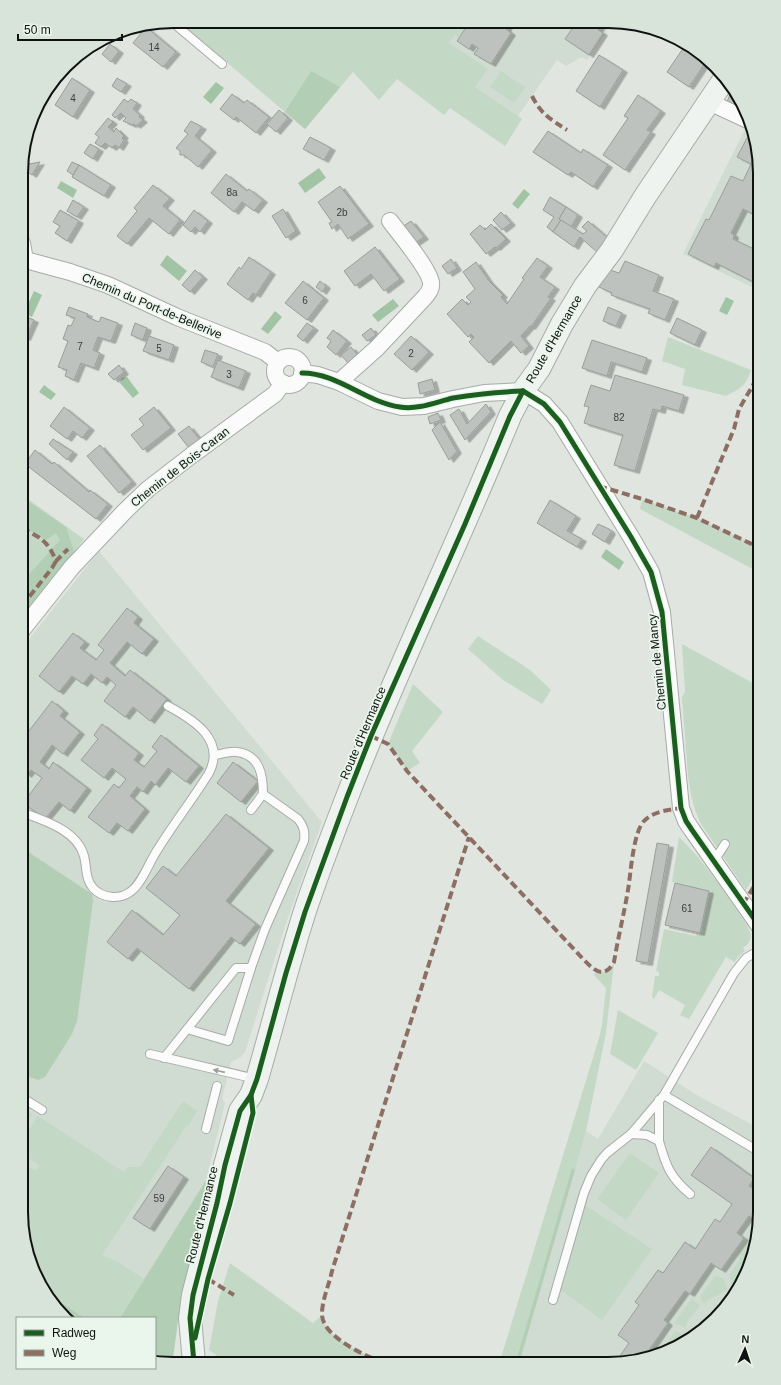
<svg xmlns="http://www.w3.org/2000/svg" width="781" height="1385" font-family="Arial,sans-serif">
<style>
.built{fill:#d0dcd1}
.green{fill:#c4d8c6}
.forest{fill:#b2cfb6}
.water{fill:#a1c4a5}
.building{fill:#bec2be;stroke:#9a9e9a;filter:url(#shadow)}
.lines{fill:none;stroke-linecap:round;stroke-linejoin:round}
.service-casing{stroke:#a7aca8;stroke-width:10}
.minor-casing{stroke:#a7aca8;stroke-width:18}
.secondary-casing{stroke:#a7aca8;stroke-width:24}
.service{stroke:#fafbfa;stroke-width:8}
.minor{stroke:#fafbfa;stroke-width:16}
.secondary{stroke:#eff3f0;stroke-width:22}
.quiet{stroke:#8d6e63;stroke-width:4;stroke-dasharray:8 4;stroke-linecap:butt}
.cycleway-casing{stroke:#eaf6eb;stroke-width:8}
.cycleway{stroke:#1b5e20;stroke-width:5}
.oneway{fill:#9c9e9c}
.labels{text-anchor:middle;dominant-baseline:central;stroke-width:3.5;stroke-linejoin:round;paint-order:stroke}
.number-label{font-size:10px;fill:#3b3f3b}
.street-label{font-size:12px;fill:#0f130f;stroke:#eaf6eb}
.rim{fill:none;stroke:#0f130f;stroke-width:2}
</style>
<defs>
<filter id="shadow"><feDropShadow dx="4.5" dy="2.5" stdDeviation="0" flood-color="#0004"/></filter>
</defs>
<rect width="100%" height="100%" fill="#e0e5e0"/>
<g class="built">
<path d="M469,23L612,24L587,60L582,57L566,66L557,60L518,116L522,119L505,146L449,43L455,34L460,38Z"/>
<path d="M747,125L752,127L760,173V291L683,254Z"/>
<path d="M99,551L322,822L285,926L245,1052L241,1057L231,1062L222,1099L225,1103L224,1108L206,1180L120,1318H85L44,1291L29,1261L21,1212V1056L45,1077L92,894L21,847L22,648Z"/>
<path d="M644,1061L700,1097L757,1127H760V1222L749,1270L728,1305L693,1338L657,1356L608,1364H519L586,1131L598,1139Z"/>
</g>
<g class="green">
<path d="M178,21L469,23L459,38L455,35L449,43L488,69L475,87L522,119L505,146L450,108L444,115L397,79L379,100L353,72L305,129Z"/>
<path d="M501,71L525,87L514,103L490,87Z"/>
<path d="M668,337L751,370C746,386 741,388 726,396L682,385L685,369L662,361Z"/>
<path d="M22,495L84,539L22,620Z"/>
<path d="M642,499L697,518L760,547V573L640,509Z"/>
<path d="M478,636L530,670L551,690L542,704L503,680L468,649Z"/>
<path d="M682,644L760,687V877L758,880L754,875L746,890L701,824L695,810L691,795L688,776L682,697L685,692Z"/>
<path d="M413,684L443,712L412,751L420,763L407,771L388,744Z"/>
<path d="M679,837C706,863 726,894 747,925C752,935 753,941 743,948L745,951L738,957L735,962L726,957L689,1019L680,1015L685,1005L659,990L654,999L652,997L655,976H659V972L656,971L664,929L696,936L697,934H699L709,891L672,882Z"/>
<path d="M614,962L606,1033L586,1131L575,1170L572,1169L515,1364H499L599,1038L602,1025L606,988L594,975L596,971C605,974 610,970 614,962Z"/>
<path d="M618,1010L658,1033L636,1070L610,1054Z"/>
<path d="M183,1101L197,1111L188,1126L187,1125L102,1255L118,1262L144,1279L120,1318H85L44,1291L29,1261L21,1212V1161L36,1171L39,1165L21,1153V1142L38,1116L124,1172L127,1167H140Z"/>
<path d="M21,1107L32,1114L21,1130L22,1118H21Z"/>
<path d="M630,1153L659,1173L626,1220L597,1199Z"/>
<path d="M585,1205L652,1249L602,1320L561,1290Z"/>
<path d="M747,1242L753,1251C749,1269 749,1275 732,1285L729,1276L739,1261L738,1253Z"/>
<path d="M230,1263L313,1323L322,1315C323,1318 323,1322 325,1324C332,1340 368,1356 383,1363H227L209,1350L218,1301Z"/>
<path d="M715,1276C722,1275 726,1282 727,1289L704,1303L700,1297L701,1295Z"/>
<path d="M692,1298L700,1306L688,1320L685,1328L674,1323Z"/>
<path d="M675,1331L682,1333L680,1345L661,1354L660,1353Z"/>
</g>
<g class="forest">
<path d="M311,71L340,87L305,129L285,112Z"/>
<path d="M22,497L66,527L74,551L22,620V582L60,540L56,533L46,540L22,526Z"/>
<path d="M21,847L92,894L93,901L77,1021L72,1034L45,1077L38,1080L29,1077L21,1070Z"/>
<path d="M572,1168L575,1170L519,1364H515Z"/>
<path d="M206,1180C211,1201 190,1258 185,1282C179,1307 177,1332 173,1358L174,1363H155V1318H120Z"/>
<path d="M44,1291L85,1318H66L47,1297Z"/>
</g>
<g class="water">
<path d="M216,82L224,88L211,104L203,97Z"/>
<path d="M319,168L326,178L305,193L298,183Z"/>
<path d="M61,181L77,190L73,198L57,188Z"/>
<path d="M524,189L530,194L518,209L512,204Z"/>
<path d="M167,255L187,271L179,281L160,265Z"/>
<path d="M34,291L42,295L32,317L24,313Z"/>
<path d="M726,297L734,301L727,315L719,311Z"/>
<path d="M393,299L399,306L378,322L372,315Z"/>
<path d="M275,311L282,317L268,334L261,329Z"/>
<path d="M127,377L139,393L133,398L120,383L122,378Z"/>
<path d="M44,385L56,394L51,400L39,392Z"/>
<path d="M606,549L624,562L619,570L601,557Z"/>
</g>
<g class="building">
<path d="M469,23H510L506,29L511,33L491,64L474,54L478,48L472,44L469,49L457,41Z"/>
<path d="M576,23L602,24L598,30L603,33L589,55L565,39Z"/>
<path d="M146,27L176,52L163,67L133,43Z"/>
<path d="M110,44L119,51L111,62L102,54Z"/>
<path d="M686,44L711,61L707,60L689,87L667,72Z"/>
<path d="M599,55L623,70L600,107L576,91Z"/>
<path d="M72,78L90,90L73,117L55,105Z"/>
<path d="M117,78L127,84L121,92L112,86Z"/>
<path d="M733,87L734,88L745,110L727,102Z"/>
<path d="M232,94L244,103L247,100L269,117L256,133L236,117L234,120L220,109Z"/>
<path d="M638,95L661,111L647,130L651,132L625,170L603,155L628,118L624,116Z"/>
<path d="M124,99L128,102L131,99L137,103L133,109L140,115L139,117L143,120L136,126L134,124L132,125L123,121L126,118L121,113L115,118L112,115Z"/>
<path d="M279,110L288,118L276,132L267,124Z"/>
<path d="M108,118L113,122L108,127L114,132L116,128L124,136L122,138L124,140L119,148L115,145L112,148L105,143L101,147L95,143L99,137L95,134Z"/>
<path d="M191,121L202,127L195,136L212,150L198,167L184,155H180V151L176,148L188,134L184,131Z"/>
<path d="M548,131L581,153L583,149L608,165L593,187L571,172L568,175L533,152Z"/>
<path d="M310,137L331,148L324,160L303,149Z"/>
<path d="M747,138L755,143L760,173V215L759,217L743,209L731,233L734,235L733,239L760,252L759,285L716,263L714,267L688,254L706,219L709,220L731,176L743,181L751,164L737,157Z"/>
<path d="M90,144L99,149L93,159L84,153Z"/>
<path d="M40,162L32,175L25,170L29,164Z"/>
<path d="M72,162L79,165L73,175L67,171Z"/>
<path d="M79,165L111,185L104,196L72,177Z"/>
<path d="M226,174L247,191L249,189L263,200L254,211L242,202L234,212L211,193Z"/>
<path d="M153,185L170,198L163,206L180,220L169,234L149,218L127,244L117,236L137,211L134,208Z"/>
<path d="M340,186L369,224L348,239L338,224L332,229L329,223L332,222L318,202Z"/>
<path d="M550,197L566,207L559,219L561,220L553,232L547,227L554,217L543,210Z"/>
<path d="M73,200L84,207L77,217L67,211Z"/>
<path d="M566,207L578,215L571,227L559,219Z"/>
<path d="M283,209L296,231L286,238L272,216Z"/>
<path d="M60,210L79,221L67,241L55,233L60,226L53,222Z"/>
<path d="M194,210L208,221L200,232L195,227L191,232L183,225Z"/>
<path d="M501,212L511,223L502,230L493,220Z"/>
<path d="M561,220L583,234L587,231L582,227L588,221L609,239L598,253L580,237L574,247L553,232Z"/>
<path d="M411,221L424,237L415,243L402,227Z"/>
<path d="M491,224L506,239L496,248L495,247L486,254L470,234L480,225L485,230Z"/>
<path d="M375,247L400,279L384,291L371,274L355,286L344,271Z"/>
<path d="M249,257L271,272L256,295L253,293L248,300L227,284L239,267L241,269Z"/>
<path d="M537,258L548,266L540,277L555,287L548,297L551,298L531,327L530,326L521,336L529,346L521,353L511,341L489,363L469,342L474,337L471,334L468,337L447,314L462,299L468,305L471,302L466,297L475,289L463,272L476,262L489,281L503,295L501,297L507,304L524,279L522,278Z"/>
<path d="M451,259L457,268L448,274L442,266Z"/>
<path d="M625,261L659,275L653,291L674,299L665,320L648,313L650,309L611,295L612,293L599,287L607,269L619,273Z"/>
<path d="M195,270L203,277L190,292L182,285Z"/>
<path d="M303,281L324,298L307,320L285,303Z"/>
<path d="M320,281L326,286L322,292L316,287Z"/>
<path d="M69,307L88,314L87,317L99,322L101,317L118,323L111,341L98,337L93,350L100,353L94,368L81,363L74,380L65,376L67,370L58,367L68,341L63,339L68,325L71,326L75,318L66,315Z"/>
<path d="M608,307L622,313L616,326L603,321Z"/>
<path d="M22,315L34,320L26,338L22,336Z"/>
<path d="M677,318L702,330L695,345L670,333Z"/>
<path d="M135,323L147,328L143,340L131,335Z"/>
<path d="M307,323L314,328L303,341L297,336Z"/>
<path d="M371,328L376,335L367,341L362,335Z"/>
<path d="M333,330L347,341L336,355L327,347L331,341L327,338Z"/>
<path d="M149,336L174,345L169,360L143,351Z"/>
<path d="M411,336L429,352L412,370L394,354Z"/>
<path d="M592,340L647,358L642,372L611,362L607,376L582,368Z"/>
<path d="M351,347L358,356L349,364L341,355Z"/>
<path d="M205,350L218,354L213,367L201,362Z"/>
<path d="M218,360L246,371L239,388L211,377Z"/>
<path d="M119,365L124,372L114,380L108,374Z"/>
<path d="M615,375L684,395L679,411L662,406L661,411L653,409L635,471L614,465L623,435L584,423L589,407L584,406L591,385L610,391Z"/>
<path d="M432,379L435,390L420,394L418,383Z"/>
<path d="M486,404L491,412L465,440L450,415L459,409L467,424Z"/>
<path d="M64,407L90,428L82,438L73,431L67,439L50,426Z"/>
<path d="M154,407L171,428L143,450L131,435L144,425L139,419Z"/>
<path d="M438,413L441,420L430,424L428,417Z"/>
<path d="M440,422L457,451L449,460L432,430Z"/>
<path d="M189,426L200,440L189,448L178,434Z"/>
<path d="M53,439L73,452L67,460L49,444Z"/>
<path d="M100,445L132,482L119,493L87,456Z"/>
<path d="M35,450L52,464L54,462L89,492L90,490L108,504L96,519L25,464Z"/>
<path d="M550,500L576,516L567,531L582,539L577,547L537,523Z"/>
<path d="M598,524L609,529L611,532L605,542L592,534Z"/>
<path d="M127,608L138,617L134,623L154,639L142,654L127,642L110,663L125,676L130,670L167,699L150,721L133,707L125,717L104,701L116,685L107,677L102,683L91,674L83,684L72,676L59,692L39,676L73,633L85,642L80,648L96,660L104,650L98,645Z"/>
<path d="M52,701L64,711L60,716L80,732L63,754L52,745L40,762L49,769L53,762L87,788L70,811L59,802L45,819L23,803L42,778L31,770L27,775L22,770V754L29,745L22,740Z"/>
<path d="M102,724L139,753L134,760L144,767L157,751L152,747L161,735L199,766L186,782L168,768L155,785L151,781L143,792L137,787L130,796L145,809L128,831L117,823L109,833L88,817L114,784L119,788L126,779L112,768L104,778L81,760L98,739L94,735Z"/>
<path d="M233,762L258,781L241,802L217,783Z"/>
<path d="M226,814L269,848L226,901L256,924L240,944L231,937L189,989L137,948L128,959L107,942L132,910L163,935L180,915L146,888L163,866L176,876Z"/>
<path d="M657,843L669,845L648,963L636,961Z"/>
<path d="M675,883L709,891L700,933L665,925Z"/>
<path d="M760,1039V1056L752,1044Z"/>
<path d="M711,1147L754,1178L749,1186L760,1194L759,1223L749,1216L737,1233L744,1238L721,1270L711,1263L690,1294L685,1291L664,1320L668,1323L647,1353L651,1357L615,1363L629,1343L618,1335L639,1305L635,1302L658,1270L663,1273L685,1242L695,1249L715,1219L720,1222L732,1204L691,1175Z"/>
<path d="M168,1166L184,1177L150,1229L133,1218Z"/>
</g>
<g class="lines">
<g class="service-casing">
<g id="service">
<path d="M171,21L222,64"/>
<path d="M215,755C222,754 230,751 237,752C260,755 263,775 263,794"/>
<path d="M251,810L263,794L298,819C304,826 305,832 304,841L265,929L251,968"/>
<path d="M21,812C43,820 77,830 84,856C87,867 85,879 93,888C102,898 119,900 130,892C142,884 149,862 158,849C174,823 193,799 209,773C226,740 194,720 168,706"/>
<path d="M714,861L725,844"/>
<path d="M150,1054L256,1079"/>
<path d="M164,1058L236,968H251L228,1041L187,1029"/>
<path d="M664,1095L758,1151"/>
<path d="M21,1097L42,1110"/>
<path d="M206,1129L217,1086"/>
<path d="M631,1134L647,1135L659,1141C666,1166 670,1177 690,1194"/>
<path d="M659,1141V1100"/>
<path d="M760,1169C756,1162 756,1154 760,1148"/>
<path d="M553,1300L584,1193L591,1176L601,1160L607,1153L631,1134L664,1095L734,973L746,958L760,950"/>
</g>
</g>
<g class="minor-casing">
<g id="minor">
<path d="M709,102L750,121"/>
<path d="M22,243L25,260"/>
<path d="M22,259L70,272L108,285L177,317L265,352L278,362"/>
<circle cx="289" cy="371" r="14"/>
<path d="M302,373L318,375L339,382L378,401L402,407L424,406L453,399L484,393L523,391L544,404L560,422L631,537L651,572L662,612L681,808L686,821L692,830L760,927"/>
<path d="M339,382L377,348L425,297C428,293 432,289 431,283C430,270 399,233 390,221"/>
<path d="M22,630L72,567L125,511L148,489L192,455L275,394L283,383"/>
</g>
</g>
<g class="secondary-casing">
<path id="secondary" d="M194,1363L190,1318L193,1295L217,1203L225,1165L240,1111L251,1095L257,1079C273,1024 287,968 304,914C317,874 332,836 347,797C397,668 458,544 510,416L523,391L539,369L562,324L585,286L612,250L646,195L725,78"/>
</g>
<use href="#service" class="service"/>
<use href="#minor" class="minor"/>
<use href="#secondary" class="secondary"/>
<g class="quiet">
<path d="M532,96C541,114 550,119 567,130"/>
<path d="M599,486L642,499L697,518L760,548"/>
<path d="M697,518L734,429L739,409L760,373"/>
<path d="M22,528C41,538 48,541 56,561L68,549"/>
<path d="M22,606L52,568L56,561"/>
<path d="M371,736L388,744L407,771L421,786L584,960C594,970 604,980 614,962C618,938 624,914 628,890C631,872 633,833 644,821C654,811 668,810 681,808"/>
<path d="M743,904L760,877"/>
<path d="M208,1279L234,1295"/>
<path d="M383,1363C365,1355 322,1337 322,1314C322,1300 329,1285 332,1271L469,837"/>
</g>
<g class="cycleway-casing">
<g id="cycleway">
<path d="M302,373C338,373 365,402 400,407C418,410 436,402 453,398C477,394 500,392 523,391"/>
<path d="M523,391L544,404L560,422L631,537L651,572L662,612L681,808L686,821L692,830L760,927"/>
<path d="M195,1338L208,1279L230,1203L253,1113L251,1095"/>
<path d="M194,1363L190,1318L193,1295L217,1203L225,1165L240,1111L251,1095L257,1079L286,973L305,912L347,797L371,736L465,524L510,416L523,391"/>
</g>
</g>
<use href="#cycleway" class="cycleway"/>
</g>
<defs><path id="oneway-solid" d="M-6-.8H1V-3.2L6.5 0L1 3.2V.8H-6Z"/></defs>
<use class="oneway" href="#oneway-solid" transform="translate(219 1071) rotate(-167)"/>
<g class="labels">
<g class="number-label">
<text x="154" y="47">14</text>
<text x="73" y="98">4</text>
<text x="232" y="192">8a</text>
<text x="342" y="212">2b</text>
<text x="305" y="300">6</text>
<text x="80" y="346">7</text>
<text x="159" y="348">5</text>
<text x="411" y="353">2</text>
<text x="229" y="374">3</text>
<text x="619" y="417">82</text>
<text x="687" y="908">61</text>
<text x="159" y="1198">59</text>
</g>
<g class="street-label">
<text transform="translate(152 306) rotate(23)">Chemin du Port-de-Bellerive</text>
<text transform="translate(554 339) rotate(-60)">Route d'Hermance</text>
<text transform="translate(180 467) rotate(-38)">Chemin de Bois-Caran</text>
<text transform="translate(657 662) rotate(-96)">Chemin de Mancy</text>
<text transform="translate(363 733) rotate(-67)">Route d'Hermance</text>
<text transform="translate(202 1215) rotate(-76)">Route d'Hermance</text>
</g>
</g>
<path d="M0 0H781V1385H0ZM173 28H608A145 145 0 0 1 753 173V1212A145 145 0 0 1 608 1357H173A145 145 0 0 1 28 1212V173A145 145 0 0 1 173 28Z" fill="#d8e4d9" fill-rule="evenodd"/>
<path class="rim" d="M173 28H608A145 145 0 0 1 753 173V1212A145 145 0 0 1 608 1357H173A145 145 0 0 1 28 1212V173A145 145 0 0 1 173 28Z"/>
<rect x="16" y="1317" width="140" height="52" fill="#eaf6eb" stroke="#929b93"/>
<rect x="24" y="1330" width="20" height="6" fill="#1b5e20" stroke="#929b93"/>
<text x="52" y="1337" font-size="12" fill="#0f130f">Radweg</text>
<rect x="24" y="1350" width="20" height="6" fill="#8d6e63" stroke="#929b93"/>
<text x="52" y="1357" font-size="12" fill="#0f130f">Weg</text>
<g transform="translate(745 1349) rotate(3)" stroke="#eaf6eb" stroke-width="3" paint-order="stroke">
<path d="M0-3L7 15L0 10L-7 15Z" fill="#0f130f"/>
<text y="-6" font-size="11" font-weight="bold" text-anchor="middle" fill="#0f130f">N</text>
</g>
<path d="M18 34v6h104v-6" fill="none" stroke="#0f130f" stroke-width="2"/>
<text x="24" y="34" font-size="12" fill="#0f130f" stroke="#eaf6eb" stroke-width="3" paint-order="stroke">50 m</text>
</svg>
